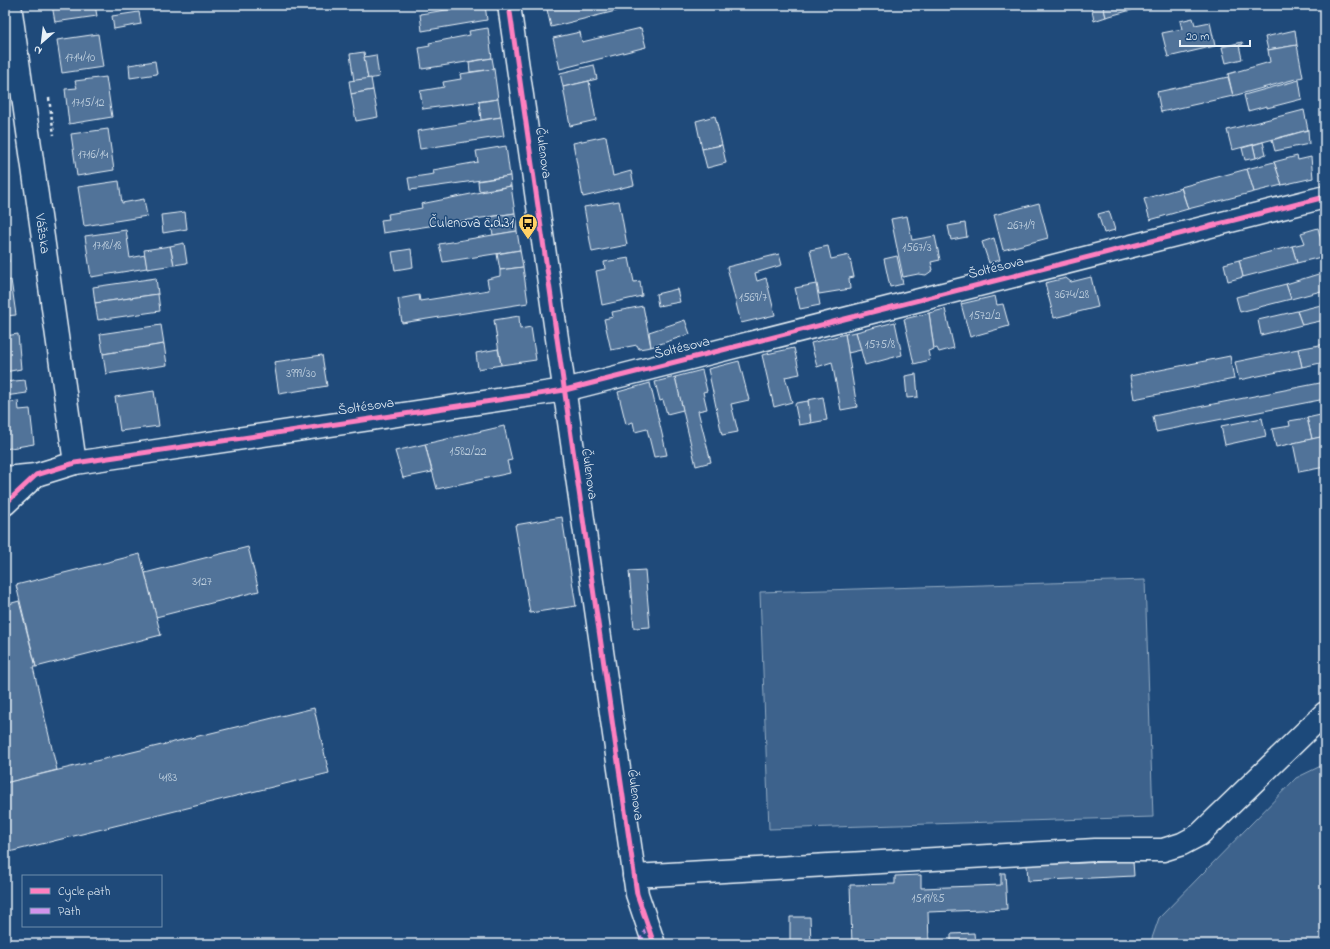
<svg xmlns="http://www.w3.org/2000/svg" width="1330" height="949" font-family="'Indie Flower',sans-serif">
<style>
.green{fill:#3c628c;stroke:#92aac2}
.building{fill:#517399;stroke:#e8f1f8}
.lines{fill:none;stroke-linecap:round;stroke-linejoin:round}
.minor-casing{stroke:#e8f1f8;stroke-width:25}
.path{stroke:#e8f1f8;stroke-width:2.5;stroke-dasharray:3 3;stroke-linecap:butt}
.minor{stroke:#1f4a7a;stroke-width:22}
.quiet{stroke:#d193ec;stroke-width:4;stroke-dasharray:8 4;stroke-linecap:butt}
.cycleway-casing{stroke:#1f4a7a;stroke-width:8}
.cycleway{stroke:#ff80c0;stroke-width:5}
.labels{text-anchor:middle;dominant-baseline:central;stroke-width:3;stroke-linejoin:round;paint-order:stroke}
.number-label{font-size:12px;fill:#c2d2e0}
.street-label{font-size:14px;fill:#e8f1f8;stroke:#1f4a7a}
.poi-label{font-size:14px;fill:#e8f1f8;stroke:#1f4a7a;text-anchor:end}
</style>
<rect width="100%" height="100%" fill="#1f4a7a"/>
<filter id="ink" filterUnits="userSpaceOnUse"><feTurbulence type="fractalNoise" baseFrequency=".025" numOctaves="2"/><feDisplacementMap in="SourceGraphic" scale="8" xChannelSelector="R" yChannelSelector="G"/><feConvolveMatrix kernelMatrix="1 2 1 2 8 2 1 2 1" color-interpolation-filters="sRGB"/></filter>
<g filter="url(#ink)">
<g class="green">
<path d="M1145,580L1153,817L769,829L760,592Z"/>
<path d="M1325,764V944H1150L1159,918L1296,778Z"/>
</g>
<g class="building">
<path d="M52,5H95L97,16L55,22Z"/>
<path d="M479,5H485L487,20L422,31L420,14Z"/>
<path d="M546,5H619L620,10L551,27Z"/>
<path d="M1091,5H1103L1106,17L1094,21Z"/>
<path d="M1103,5H1141L1142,7L1106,17Z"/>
<path d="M139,12L141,24L114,29L112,16Z"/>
<path d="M1193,18L1195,25L1210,22L1215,46L1168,57L1162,33L1182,29L1180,21Z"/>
<path d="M488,28L492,58L422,69L419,48L430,46L429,43L470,35L469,31Z"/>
<path d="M641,28L646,47L560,69L553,38L580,32L582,42Z"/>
<path d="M1295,30L1297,45L1268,50L1265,37Z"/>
<path d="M98,34L103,67L62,73L57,40Z"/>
<path d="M1242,42L1243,44L1239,45L1242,59L1226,63L1222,47Z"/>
<path d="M1297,45L1303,77L1233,96L1228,74L1270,62L1268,50Z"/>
<path d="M364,52L368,79L354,81L350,54Z"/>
<path d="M376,55L379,77L368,79L364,57Z"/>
<path d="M492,58L494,69L470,72L469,62Z"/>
<path d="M155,61L157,74L130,78L129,65Z"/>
<path d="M594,65L597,79L563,87L560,73Z"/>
<path d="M494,69L498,99L423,109L420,91L444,87L443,82L461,79L460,74Z"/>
<path d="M106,77L112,117L69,124L65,89L77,88L75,81Z"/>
<path d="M1228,77L1233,96L1161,112L1157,92Z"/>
<path d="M371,78L373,90L351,94L349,81Z"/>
<path d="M1299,80L1302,99L1267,108V106L1248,111L1244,95Z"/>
<path d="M589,81L596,120L570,126L563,87Z"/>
<path d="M373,90L378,117L356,121L351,94Z"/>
<path d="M498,99L501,117L481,120L479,102Z"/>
<path d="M1304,110L1308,130L1232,150L1227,130Z"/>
<path d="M715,116L722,145L702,149L696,121Z"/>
<path d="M501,117L504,136L420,149L417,131Z"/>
<path d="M108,129L114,170L77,176L71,134Z"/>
<path d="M1308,130L1309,144L1275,151L1272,140Z"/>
<path d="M606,136L613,176L631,171L634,185L583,197L573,143Z"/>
<path d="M1263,142L1266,154L1256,158L1253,145Z"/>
<path d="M722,145L726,163L707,168L702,149Z"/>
<path d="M1253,145L1256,158L1245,160L1242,148Z"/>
<path d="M506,146L510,176L410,190L408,178L434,174L433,170L478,162L476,151Z"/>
<path d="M1297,156L1298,160L1311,157L1313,178L1282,185L1274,162Z"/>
<path d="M1274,162L1282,185L1254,192L1247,169Z"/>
<path d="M1247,169L1254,192L1188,209L1181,187Z"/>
<path d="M510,176L511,186L479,191L478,181Z"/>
<path d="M119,181L122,203L144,199L147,216L84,226L78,187Z"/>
<path d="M511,186L515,213L383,233L381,220L389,219L388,214L422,208L421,204Z"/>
<path d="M1181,188L1188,209L1150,220L1144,199Z"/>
<path d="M619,201L627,245L592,252L584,207Z"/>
<path d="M1039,203L1048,238L1003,250L994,215Z"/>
<path d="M1109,211L1115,230L1104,233L1098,214Z"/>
<path d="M185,212L187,229L163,233L161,215Z"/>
<path d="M515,213L517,231L493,235L490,217Z"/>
<path d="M907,216L912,240L935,236L940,260L931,262L933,270L926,275L918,274L903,277L891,219Z"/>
<path d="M965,223L967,237L951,240L948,226Z"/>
<path d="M1318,228L1325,256L1297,263L1292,246L1305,243L1301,233Z"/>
<path d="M126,230L130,258L145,255L147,268L91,277L85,236Z"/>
<path d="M517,231L520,250L443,262L439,244Z"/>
<path d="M5,234L9,262H5Z"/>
<path d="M994,238L1000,260L989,263L982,242Z"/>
<path d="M184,243L187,263L174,265L170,246Z"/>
<path d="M170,246L174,265L147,269L144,250Z"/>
<path d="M828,246L831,259L849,255L854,277L849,278L850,289L819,294L810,250Z"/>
<path d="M1292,246L1297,263L1243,277L1239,260Z"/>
<path d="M411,249L413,267L395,270L392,252Z"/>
<path d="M520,250L523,267L500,270L497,254Z"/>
<path d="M779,254L782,265L755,273L757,281L766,278L775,315L741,323L727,267Z"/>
<path d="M897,256L903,284L890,287L884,259Z"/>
<path d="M629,258L634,282L640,281L642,296L602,305L596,271L605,269L604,262Z"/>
<path d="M1239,260L1243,277L1228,281L1224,264Z"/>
<path d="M523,267L528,303L402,323L398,299L419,295L420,301L489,290L487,279L500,276V270Z"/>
<path d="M1325,272V290L1291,299L1286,284Z"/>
<path d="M1091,277L1098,307L1054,318L1045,283L1066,278L1071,282Z"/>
<path d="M156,278L158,294L95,303L93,287Z"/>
<path d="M11,280L16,315L5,316V281Z"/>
<path d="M816,284L820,305L800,309L795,288Z"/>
<path d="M1286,284L1291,299L1240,312L1236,297Z"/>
<path d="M677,289L680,302L658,306L656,294Z"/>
<path d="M158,294L160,311L98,320L95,303Z"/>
<path d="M995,296L997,305L1003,304L1009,326L970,337L961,304Z"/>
<path d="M1325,304V320L1302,325L1297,311Z"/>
<path d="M643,306L651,347L639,349L637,345L611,350L604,319L613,317L612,312Z"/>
<path d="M945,309L954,348L939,352L937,348L934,349L929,313Z"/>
<path d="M1297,311L1302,325L1261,335L1258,320Z"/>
<path d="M929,313L934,349L928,351L930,360L914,364L904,319Z"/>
<path d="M519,316L520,329L531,327L536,360L501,365L494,320Z"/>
<path d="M685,320L690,334L651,347L649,332Z"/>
<path d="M895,322L902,355L865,365L856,332Z"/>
<path d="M161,325L164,344L103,354L100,334Z"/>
<path d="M856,332L861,350L848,353L845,334Z"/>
<path d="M18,334L21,369L5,372V336Z"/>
<path d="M845,334L857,407L841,410L832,362L817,367L811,343Z"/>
<path d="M164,344L167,365L106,374L103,354Z"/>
<path d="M1325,344V362L1302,367L1298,349Z"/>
<path d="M794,348L800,374L785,377L792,402L774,407L762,355Z"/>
<path d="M498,349L501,365L478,369L476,353Z"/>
<path d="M1298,349L1302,367L1239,380L1235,362Z"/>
<path d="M322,355L327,386L279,394L274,362Z"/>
<path d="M1230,356L1234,379L1134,399L1130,376Z"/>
<path d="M739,361L749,400L731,404L738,432L722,435L708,369Z"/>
<path d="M702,370L707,391L703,392L707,409L698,411L711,462L696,466L675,377Z"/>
<path d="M916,374L918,397L907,398L905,376Z"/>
<path d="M675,377L683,410L667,414L663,400L660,401L655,382Z"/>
<path d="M25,380L27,393L5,396V382Z"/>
<path d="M1325,382V399L1156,432L1153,416Z"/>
<path d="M650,383L667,455L654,457L647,429L635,432L633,422L626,424L618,392Z"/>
<path d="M154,391L159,426L120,431L115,397Z"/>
<path d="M823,397L827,420L811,423L808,400Z"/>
<path d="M18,401L19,410L30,409L34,444L5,449V403Z"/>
<path d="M808,401L811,423L799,425L795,405L796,403Z"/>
<path d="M1325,414V436L1312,439L1307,418Z"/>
<path d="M1262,418L1266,436L1225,445L1221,426Z"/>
<path d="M1307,418L1312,439L1276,447L1272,429L1290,426L1289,421Z"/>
<path d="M504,426L512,460L507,461L510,473L437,489L425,444Z"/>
<path d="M1325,436V467L1299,472L1293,443Z"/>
<path d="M425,444L432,472L403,478L395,451Z"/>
<path d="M562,517L576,606L530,613L515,525Z"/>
<path d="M248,547L259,591L156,617L145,573Z"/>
<path d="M140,554L161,635L36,667L16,585Z"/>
<path d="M645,570L650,627L634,628L629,571Z"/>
<path d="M19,601L36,667H33L57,770L6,783L5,605Z"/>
<path d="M314,708L329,773L5,853V783Z"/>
<path d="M1133,861L1134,876L1028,881L1027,865Z"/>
<path d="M1001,873H1005L1007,909L928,912L929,944H852L850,885L895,884V876L921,875V888L1001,885Z"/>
<path d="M790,917H810L811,944H790Z"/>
<path d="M974,933L975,944H951V934Z"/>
</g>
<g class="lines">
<g class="minor-casing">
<g id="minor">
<path id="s1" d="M10,5L75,463"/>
<path d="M509,5L637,894L654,944"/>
<path d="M5,478L36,475L75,463L565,390L1325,197"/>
<path d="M5,504L36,475"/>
<path d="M634,876L1095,850H1163L1182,844L1199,835L1325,713"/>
</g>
</g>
<path class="path" d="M49,98L54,135"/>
<use href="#minor" class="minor"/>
<path class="quiet" d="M639,944L647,928"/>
<g class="cycleway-casing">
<g id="cycleway">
<path d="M509,5L637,894L654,944"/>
<path d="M5,504L36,475L75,463L565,390L1325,197"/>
</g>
</g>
<use href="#cycleway" class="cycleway"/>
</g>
</g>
<defs>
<g id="bus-pin" transform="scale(1)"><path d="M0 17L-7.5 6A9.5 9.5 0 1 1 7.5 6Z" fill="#ffd166" stroke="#1f4a7a"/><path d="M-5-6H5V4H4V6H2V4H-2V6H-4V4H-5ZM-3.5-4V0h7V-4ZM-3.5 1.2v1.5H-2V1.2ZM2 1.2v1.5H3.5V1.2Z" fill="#111"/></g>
</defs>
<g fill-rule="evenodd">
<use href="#bus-pin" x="528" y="223"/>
</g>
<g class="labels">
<g class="number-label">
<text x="80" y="58">1714/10</text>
<text x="88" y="103">1715/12</text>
<text x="93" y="155">1716/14</text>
<text x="1021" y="226">2671/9</text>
<text x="107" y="246">1718/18</text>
<text x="917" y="248">1567/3</text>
<text x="1072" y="295">3674/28</text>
<text x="753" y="298">1569/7</text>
<text x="985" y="316">1572/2</text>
<text x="880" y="345">1575/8</text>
<text x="301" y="374">3999/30</text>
<text x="468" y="452">1582/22</text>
<text x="202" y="582">3127</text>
<text x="168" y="778">4183</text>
<text x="928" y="899">1519/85</text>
</g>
<g class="street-label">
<text transform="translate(543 153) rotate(82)">Čulenova</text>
<text stroke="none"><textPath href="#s1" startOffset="231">Vážska</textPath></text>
<text transform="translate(996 268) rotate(-14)">Šoltésova</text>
<text transform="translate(682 348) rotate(-14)">Šoltésova</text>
<text transform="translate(366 407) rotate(-8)">Šoltésova</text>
<text transform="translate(589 474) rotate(82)">Čulenova</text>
<text transform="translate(635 795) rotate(82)">Čulenova</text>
</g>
<g class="poi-label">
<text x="514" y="223">Čulenova č.d.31</text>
</g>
</g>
<rect width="1330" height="949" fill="none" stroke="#1f4a7a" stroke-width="20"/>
<rect x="10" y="10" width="1310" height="929" fill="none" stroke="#e8f1f8" stroke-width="1.5" filter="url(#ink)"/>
<rect x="22" y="875" width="140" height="52" fill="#1f4a7a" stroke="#6f8dac"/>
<rect x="30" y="888" width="20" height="6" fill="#ff80c0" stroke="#6f8dac"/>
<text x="58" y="895" font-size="12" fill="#e8f1f8">Cycle path</text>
<rect x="30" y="908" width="20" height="6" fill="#d193ec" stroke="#6f8dac"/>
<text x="58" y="915" font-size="12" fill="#e8f1f8">Path</text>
<g transform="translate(42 42) rotate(208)" stroke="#1f4a7a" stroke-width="3" paint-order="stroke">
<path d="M0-3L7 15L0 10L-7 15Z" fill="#e8f1f8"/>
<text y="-6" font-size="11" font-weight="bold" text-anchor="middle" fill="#e8f1f8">N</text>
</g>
<path d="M1180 40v6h70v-6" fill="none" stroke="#e8f1f8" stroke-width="2"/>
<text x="1186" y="40" font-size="12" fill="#e8f1f8" stroke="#1f4a7a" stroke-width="3" paint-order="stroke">20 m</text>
</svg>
